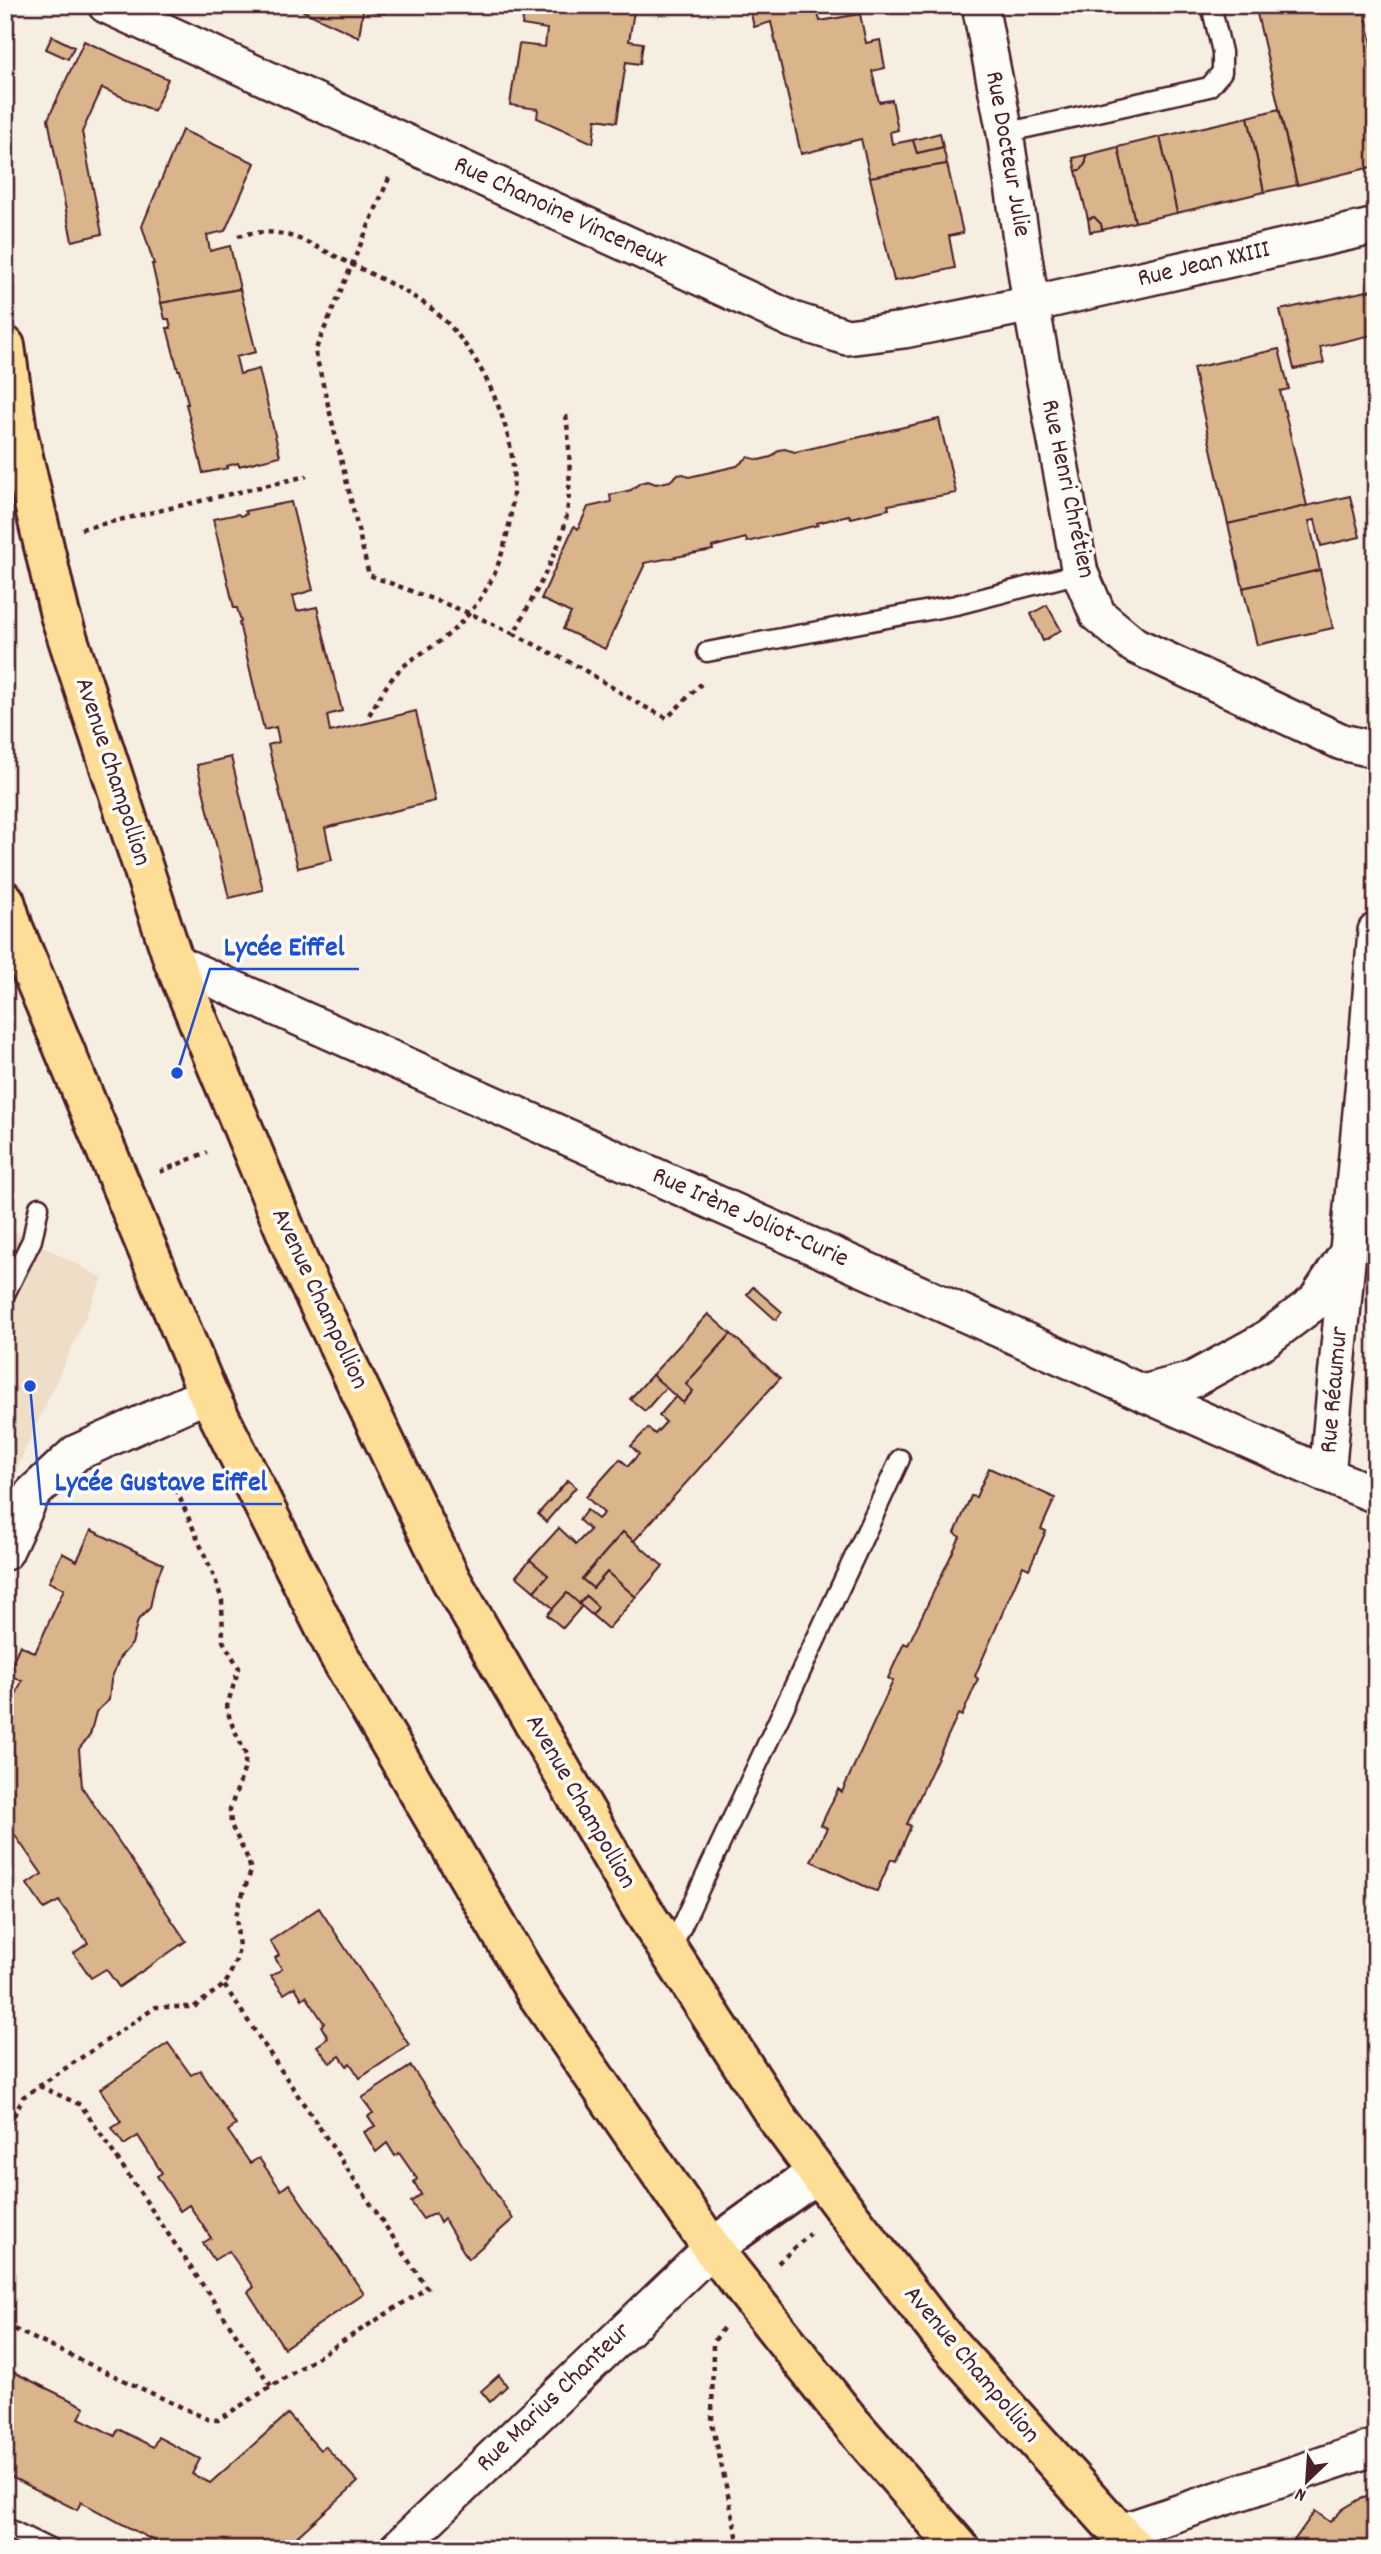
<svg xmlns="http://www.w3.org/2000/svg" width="1381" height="2554" font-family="Dekko,sans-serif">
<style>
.built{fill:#eeddc7}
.building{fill:#dab48b;stroke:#4a1f2b;stroke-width:2}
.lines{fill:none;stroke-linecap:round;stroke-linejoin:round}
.service-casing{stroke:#4a1f2b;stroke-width:23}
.minor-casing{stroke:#4a1f2b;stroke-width:40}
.tertiary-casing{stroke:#4a1f2b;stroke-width:44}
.primary-casing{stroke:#4a1f2b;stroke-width:44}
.path{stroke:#4a1f2b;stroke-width:4.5;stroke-dasharray:5 5;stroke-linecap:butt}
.service{stroke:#fdfcf7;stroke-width:18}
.minor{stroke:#fdfcf7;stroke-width:35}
.tertiary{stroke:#fdfcf7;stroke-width:38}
.primary{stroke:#fedd96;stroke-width:38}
.labels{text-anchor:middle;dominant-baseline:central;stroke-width:7;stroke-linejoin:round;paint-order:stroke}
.street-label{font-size:26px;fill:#4a1f2b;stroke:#fdfcf7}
.leader{fill:none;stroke:#1d4ed8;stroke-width:2.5}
.callout-dot{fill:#1d4ed8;stroke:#fdfcf7;stroke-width:2.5}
.callout-label{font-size:28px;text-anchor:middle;font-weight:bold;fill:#1d4ed8;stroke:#fdfcf7;stroke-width:7;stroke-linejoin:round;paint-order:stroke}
</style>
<rect width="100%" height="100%" fill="#f6eee1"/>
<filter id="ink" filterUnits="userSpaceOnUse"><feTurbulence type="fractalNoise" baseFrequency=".0143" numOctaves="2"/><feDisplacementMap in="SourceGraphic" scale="14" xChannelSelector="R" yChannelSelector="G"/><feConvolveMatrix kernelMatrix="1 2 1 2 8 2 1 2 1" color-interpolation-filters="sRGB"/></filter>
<g filter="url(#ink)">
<path class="built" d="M5,1226L103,1278L5,1494Z"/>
<g class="building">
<path d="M304,5H386L385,13L363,10L359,37L303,11Z"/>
<path d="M525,5H635L629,41L643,43L640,64L626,62L617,122L596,119L593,143L537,118L538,109L510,105L519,44L545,47L547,29L522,25Z"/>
<path d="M749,5H830L817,10L820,21L860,14L866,43L880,40L885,68L872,71L879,102L892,100L898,130L890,132L892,144L913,140L917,153L943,147L947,164L870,177L861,139L801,154L771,22L754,27Z"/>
<path d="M1255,5H1363L1376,60V166L1297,185Z"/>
<path d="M52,36L74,47L68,59L46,49Z"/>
<path d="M84,41L168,79L154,111L102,88L82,132L102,234L72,241L48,119Z"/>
<path d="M1279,109L1297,185L1264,192L1248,117Z"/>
<path d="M1248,117L1264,192L1177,213L1160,137Z"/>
<path d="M182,130L255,163L225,231L207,235L210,251L230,246L240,289L161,303L152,264H154L142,226Z"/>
<path d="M940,133L943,147L917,153L913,140Z"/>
<path d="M1160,137L1177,213L1135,222L1118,147Z"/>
<path d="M1118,147L1135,222L1102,230L1101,224L1094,217L1088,219L1076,171L1082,169L1086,162V155Z"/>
<path d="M1086,155V162L1082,169L1076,171L1073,158Z"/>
<path d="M947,164L963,233L949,236L955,268L894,281L870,177Z"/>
<path d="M1094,217L1101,224L1102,230L1090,232L1088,219Z"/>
<path d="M240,289L256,352L236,357L240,374L259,369L280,456L239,466L238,463L227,466L228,468L203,473L186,404H188L180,370H178L167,328H171L169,319H165L161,303Z"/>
<path d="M1376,289V334L1320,347L1324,363L1294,369L1280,310Z"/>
<path d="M1279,349L1289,389L1280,391L1307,506L1228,524L1193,368Z"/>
<path d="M939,419L956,493L888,505L889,509L851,518L849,515L817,523L818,525L747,542L746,538L712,547L713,550L644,563V566L605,649L563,629L571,613L541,599L574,526L578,529L588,507L611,502L610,495L631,490L640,483L648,481L656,484L670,481L677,475L684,474L689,477L737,466L748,457L759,460L771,457L779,450L785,449L795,452Z"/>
<path d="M1350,496L1360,537L1321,546L1315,520L1309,521L1320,570L1243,588L1228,524Z"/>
<path d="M291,502L313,590L293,596L297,611L317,607L342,711L327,715L330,732L416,711L435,801L325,828L332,860L298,868L268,745L279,742L276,727L264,730L239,623L241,622L237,608H234L213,519L238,514L241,516L247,514L245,511Z"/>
<path d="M1320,570L1333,628L1257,645L1243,588Z"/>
<path d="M1047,605L1061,630L1043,641L1031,614Z"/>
<path d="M231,757L263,890L229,898L197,765Z"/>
<path d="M753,1287L782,1312L776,1320L747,1294Z"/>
<path d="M708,1314L731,1334L686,1384L693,1391L683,1403L652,1375Z"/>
<path d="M731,1334L780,1378L634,1541L623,1532L582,1579L593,1588L607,1572L636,1597L608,1629L592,1615L598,1607L586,1596L579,1604L567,1593L554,1609L534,1591L548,1575L530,1560L559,1528L576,1544L590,1530L579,1520L587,1510L598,1519L604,1513L586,1497L620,1459L628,1466L639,1454L631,1446L648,1428L655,1434L666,1422L659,1416L676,1396L683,1403L693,1391L686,1384Z"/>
<path d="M652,1375L666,1387L645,1411L630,1399Z"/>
<path d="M989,1468L1055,1498L1041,1529L1046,1531L1029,1569L1023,1566L975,1676L978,1679L962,1716L958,1714L907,1824L911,1826L896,1861L891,1859L877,1891L873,1890L811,1861L827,1828L821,1825L838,1789L842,1792L893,1681L888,1678L904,1643L908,1645L960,1537L955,1533L971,1496L976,1497Z"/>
<path d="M568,1480L576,1487L546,1522L538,1514Z"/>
<path d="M91,1530L163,1564L155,1583L150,1608L138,1620L132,1644L120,1657L111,1680L109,1700L96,1712L90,1735L79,1749L82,1787L186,1941L119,1987L106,1969L91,1978L74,1953L88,1943L59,1901L44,1909L27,1884L42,1874L5,1821V1719L22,1681L7,1674L20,1645L35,1653L64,1589L49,1582L62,1553L77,1561Z"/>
<path d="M623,1532L663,1566L636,1597L607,1572L593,1588L582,1579Z"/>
<path d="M530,1560L548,1575L534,1591L516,1576Z"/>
<path d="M567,1593L582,1606L563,1628L547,1615Z"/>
<path d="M586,1596L598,1607L592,1615L579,1604Z"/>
<path d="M319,1908L409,2045L360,2078L350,2063L347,2066L340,2056L330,2063L317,2046L328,2038L321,2026L324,2023L306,1996L302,1999L295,1987L284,1994L271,1976L282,1969L275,1958L279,1955L270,1941Z"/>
<path d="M168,2043L191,2075L200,2070L236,2125L228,2131L250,2163L259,2158L281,2190L289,2184L364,2294L284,2348L248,2292L254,2287L229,2251L214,2260L203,2243L211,2238L189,2205L180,2211L157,2176L162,2173L138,2136L124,2145L112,2128L121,2122L100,2089Z"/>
<path d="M411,2066L513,2219L468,2259L444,2219L440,2223L435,2213L423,2219L411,2202L421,2194L414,2182L417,2179L399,2153L395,2156L387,2143L376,2152L364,2132L375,2126L368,2116L373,2113L362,2098Z"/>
<path d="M5,2368L85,2407L79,2418L115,2436L118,2429L153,2447L158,2437L200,2459L192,2474L210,2483L288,2414L320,2450L325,2446L358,2482L283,2549H163L158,2543L81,2502L77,2510L5,2474Z"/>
<path d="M499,2375L507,2386L490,2402L481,2391Z"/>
<path d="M1376,2494V2549H1288L1315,2511L1330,2522L1343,2509L1360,2499Z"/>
</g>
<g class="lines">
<g class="service-casing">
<g id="service">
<path d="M1005,133L1209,87L1222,72V52L1211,5"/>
<path d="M707,652L956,605L1080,573"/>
<path d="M5,1294L32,1240L39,1207"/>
<path d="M670,1952L900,1459"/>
<path d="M5,2527L50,2549"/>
</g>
</g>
<g class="minor-casing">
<g id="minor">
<path d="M106,5L793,320L847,337L904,330L1031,304L1376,226"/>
<path d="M980,5L1005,133L1031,304L1080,573L1098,615L1134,645L1342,742L1376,750"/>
<path d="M174,962L1327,1475L1376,1495"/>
<path d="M1143,1393L1192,1380L1263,1341L1315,1302L1346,1255"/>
<path d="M1327,1475L1365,1069L1376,931"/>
<path d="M5,1552L32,1494L76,1453L208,1394"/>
<path d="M1118,2533L1376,2447"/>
<path d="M397,2549L712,2248"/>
</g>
</g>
<g class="tertiary-casing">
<path id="tertiary" d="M712,2248L817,2173"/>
</g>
<g class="primary-casing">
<g id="primary">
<path d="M5,346L17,431L60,615L174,962L299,1263L451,1580L640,1906L777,2118L842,2206L942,2336L1134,2549"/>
<path d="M5,901L13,927L208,1394L338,1654L535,1991L712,2248L851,2423L960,2549"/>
</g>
</g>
<g class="path">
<path d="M389,178L315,351L369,575L469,613L514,634"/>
<path d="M238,236C281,224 306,242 343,260C371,274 402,288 428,306C472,338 509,412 513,467C515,494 510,530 501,556C491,588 470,617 444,638C432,648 417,655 405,665C389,678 378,700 368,717"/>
<path d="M566,415C570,447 571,481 567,514C562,549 530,601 514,634L581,668L639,704L667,718L701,684"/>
<path d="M81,529L307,476"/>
<path d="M160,1172L207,1152"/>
<path d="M39,2086L81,2105L271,2386"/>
<path d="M5,2134L23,2097L156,2007H194L224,1985L228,1979L236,1960L239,1948L236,1917L238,1907L251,1871L248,1859L231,1825L230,1809L244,1770L246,1755L230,1720L227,1706L239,1668L223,1641L222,1600L215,1579L173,1482"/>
<path d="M778,2263L810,2234"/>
<path d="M5,2325L207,2419L218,2420L427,2288L224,1985"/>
<path d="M723,2328L713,2343L712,2423L740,2549"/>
</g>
<use href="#service" class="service"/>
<use href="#minor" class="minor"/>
<use href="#tertiary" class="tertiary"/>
<use href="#primary" class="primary"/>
</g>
</g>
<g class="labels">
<g class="street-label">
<text transform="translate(1007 154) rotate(80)">Rue Docteur Julie</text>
<text transform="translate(560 213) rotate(25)">Rue Chanoine Vinceneux</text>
<text transform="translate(1204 265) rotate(-13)">Rue Jean XXIII</text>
<text transform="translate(1067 489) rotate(78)">Rue Henri Chrétien</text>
<text transform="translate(112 772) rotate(72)">Avenue Champollion</text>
<text transform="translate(750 1218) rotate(24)">Rue Irène Joliot-Curie</text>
<text transform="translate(319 1299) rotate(65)">Avenue Champollion</text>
<text transform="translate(1335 1390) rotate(-85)">Rue Réaumur</text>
<text transform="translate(580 1802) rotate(60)">Avenue Champollion</text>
<text transform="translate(971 2365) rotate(50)">Avenue Champollion</text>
<text transform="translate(554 2398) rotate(-44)">Rue Marius Chanteur</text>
</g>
</g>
<path class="leader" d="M177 1073L210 969H359M30 1386L41 1504H282"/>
<g class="callout-dot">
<circle cx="177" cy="1073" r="7"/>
<circle cx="30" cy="1386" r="7"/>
</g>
<g class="callout-label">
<text x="284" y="955">Lycée Eiffel</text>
<text x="161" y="1490">Lycée Gustave Eiffel</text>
</g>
<rect width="1381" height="2554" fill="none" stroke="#fdfcf7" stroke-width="28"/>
<rect x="14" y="14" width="1353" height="2526" fill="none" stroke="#4a1f2b" stroke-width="2.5" filter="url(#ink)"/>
<g transform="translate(1307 2481) rotate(205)" stroke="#fdfcf7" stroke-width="5" paint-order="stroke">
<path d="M0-5L12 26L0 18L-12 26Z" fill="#4a1f2b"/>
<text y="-10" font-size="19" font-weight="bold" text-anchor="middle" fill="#4a1f2b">N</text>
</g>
</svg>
